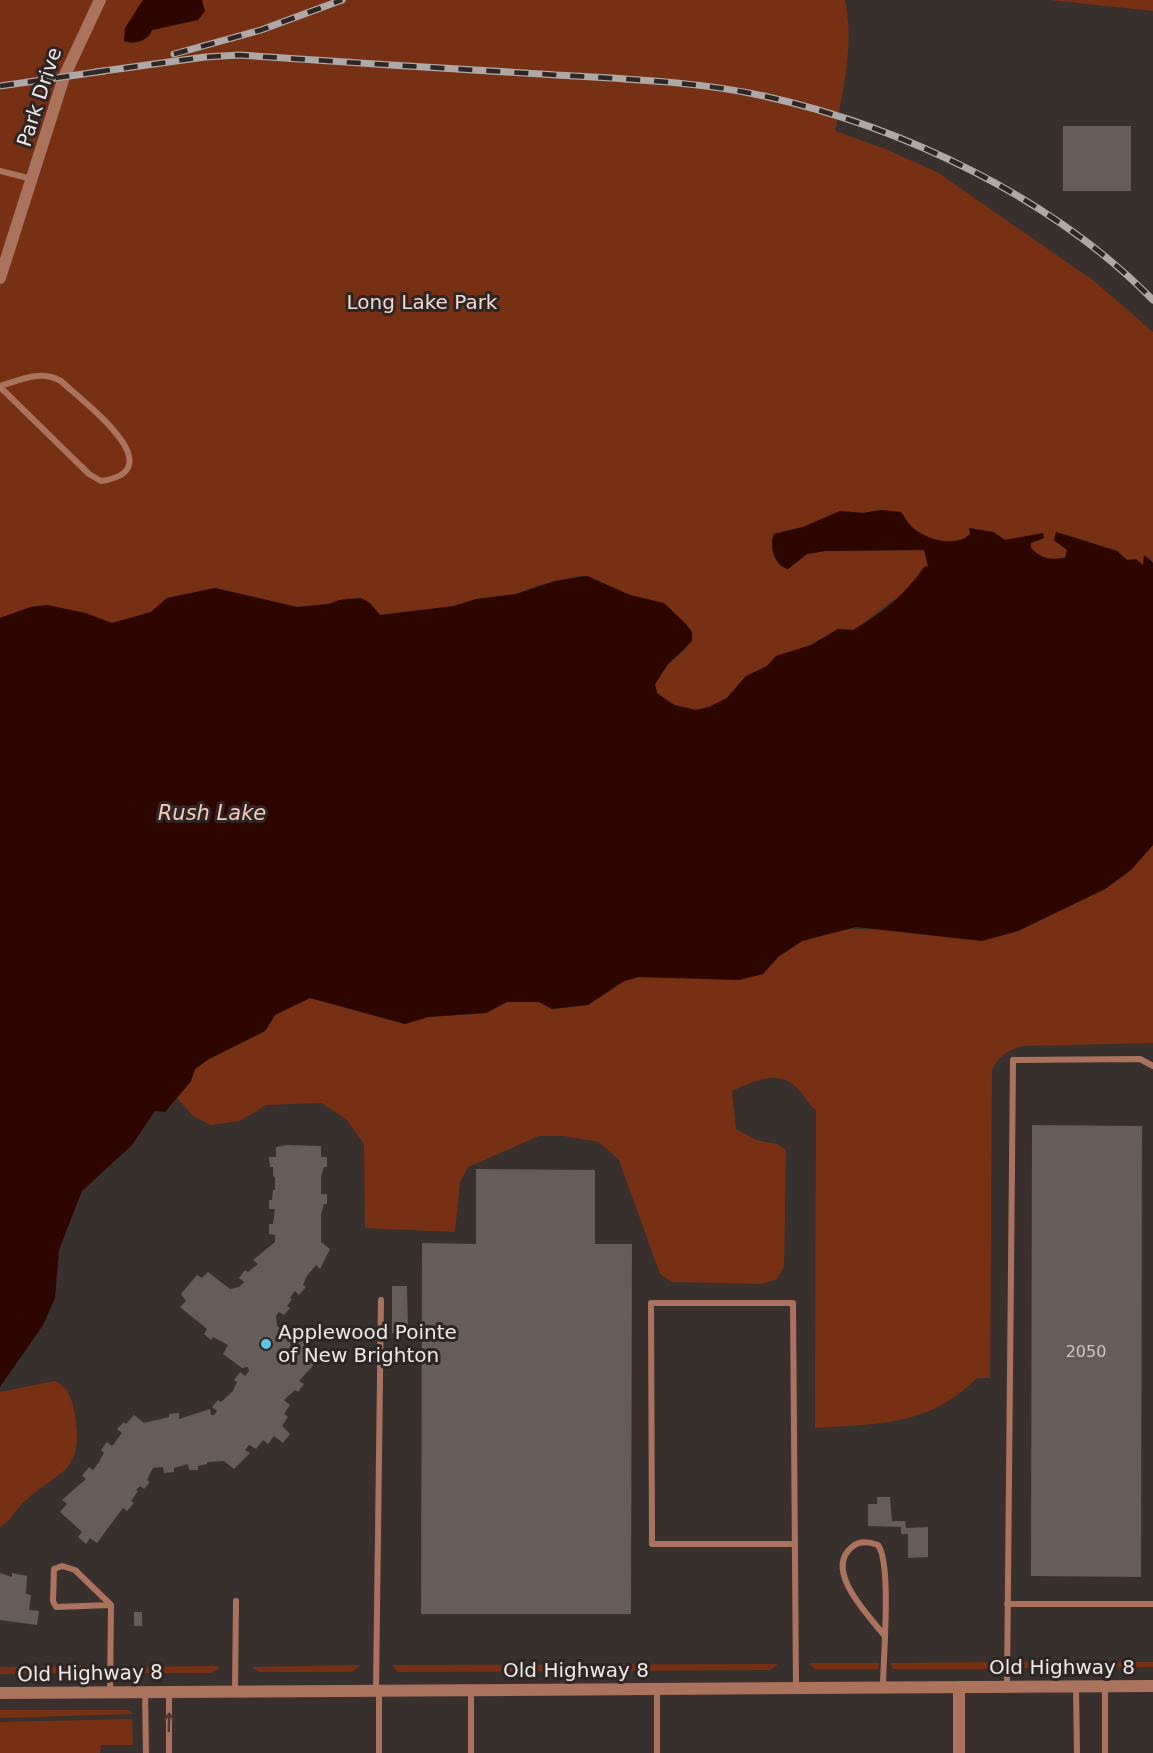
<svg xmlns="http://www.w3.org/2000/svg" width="1153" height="1753" font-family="'DejaVu Sans',sans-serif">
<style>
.green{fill:#773014}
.water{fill:#2d0600}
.building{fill:#665d5a}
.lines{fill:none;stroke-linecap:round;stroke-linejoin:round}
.service{stroke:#ab735e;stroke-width:6}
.minor{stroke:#ab735e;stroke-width:12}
.tertiary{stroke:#ab735e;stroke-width:12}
.rail-casing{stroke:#aea8a6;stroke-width:7}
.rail{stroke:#2e2624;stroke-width:4.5;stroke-dasharray:14;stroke-linecap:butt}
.oneway{stroke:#4d3932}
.poi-dot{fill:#5cc7e8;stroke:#2e2624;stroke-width:2}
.labels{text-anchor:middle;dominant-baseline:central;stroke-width:6;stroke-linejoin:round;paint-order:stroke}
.number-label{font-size:16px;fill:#ccc6c4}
.street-label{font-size:20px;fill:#eee9e7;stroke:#2e2624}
.park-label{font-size:20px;fill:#f1d9d1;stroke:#2e2624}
.poi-label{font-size:20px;fill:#eee9e7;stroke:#2e2624;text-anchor:start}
.water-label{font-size:21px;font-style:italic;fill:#f7c9b8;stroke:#2e2624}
</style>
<rect width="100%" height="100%" fill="#38302d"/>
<g class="green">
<path d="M0,0H845C854,45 844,86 835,131L883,148L937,172L1094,281L1153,332V563L1149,557L1144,559V565L1127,560L1117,551L1061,533L1059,544L1067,550L1068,555C1055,564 1041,558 1031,548V543L1044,538L1035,535L1005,540L993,532L969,528L970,534C955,548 927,540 913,528C908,524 905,517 901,513L881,510L863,513L840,511L803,527L783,531L772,540C774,553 774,565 788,569L807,554L825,551L924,550L928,567L900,598L890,602L860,626L853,630L838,629L811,645L783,654L767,666L746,676L727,698L709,707L696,710L684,708L662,699L657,693L655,684L668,664L687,648L651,600L630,595L587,576H578L539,585L516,594L476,599L454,606L379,615L375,609L349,598L329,604L297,607L215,588L167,598L152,612L112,623L85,613L47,605L31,607L0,618Z"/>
<path d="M1050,0H1153V11Z"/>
<path d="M1153,845V1043L1022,1046C1008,1051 998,1056 992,1070L990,1378H977C929,1426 878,1424 815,1428L816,1110C808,1104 805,1096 798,1089C779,1068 753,1082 732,1091L736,1129L756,1140L777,1144L786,1150L784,1267L777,1279L762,1284L672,1282L660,1274L619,1160L599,1142L564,1136H539L468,1167L460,1182L455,1232L365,1228L364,1144L347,1120L322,1103L266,1105L240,1121L211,1125L193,1116L177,1098L191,1081L194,1069L209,1059L265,1031L275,1015L310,998L405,1024L428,1017L486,1013L507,1002H539L552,1009L588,1005L624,981L639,977L664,978L763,974L778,957L802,941L841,929L1018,931L1105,889L1131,870Z"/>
<path d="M55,1381C69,1388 72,1399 75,1415C84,1471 62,1469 26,1500C16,1508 12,1520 0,1527V1392Z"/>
<path d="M995,1662L989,1669H893L890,1663Z"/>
<path d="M1017,1662H1153V1667L1023,1668Z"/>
<path d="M809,1663H879L878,1669H815Z"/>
<path d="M778,1664L771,1670L397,1672L392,1665Z"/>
<path d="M361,1665L351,1672H260L251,1667Z"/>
<path d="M93,1666L95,1668L89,1673L0,1674V1667Z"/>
<path d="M218,1666L219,1669L210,1673H129L123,1667Z"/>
<path d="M0,1710H128L133,1714L0,1718Z"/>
<path d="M132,1719L133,1745H101L100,1753H0V1722Z"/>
</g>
<g class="water">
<path d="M143,0H202L205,11L198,20L152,30C148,41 135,45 124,41L125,28Z"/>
<path d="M881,510L901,512C905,517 908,524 913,528C927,540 956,548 970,534L969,528L993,532L1005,540L1043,533L1044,538L1031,543V548C1041,559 1050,560 1065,558L1067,550L1054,540L1056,532L1117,551L1127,560L1136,559L1143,565L1144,555L1153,563V845L1131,870L1105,889L1018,931L982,941L856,927L802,941L778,957L763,974L739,980L639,977L624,981L588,1005L552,1009L539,1002H507L486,1013L428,1017L405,1024L310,998L275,1015L265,1031L209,1059L195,1069L191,1081L165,1112L155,1111L132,1145L82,1191L59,1250L55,1298L43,1325L0,1387V618L31,607L47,605L85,613L112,623L151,612L167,598L215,588L297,607L329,604L339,600L361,598L370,603L380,615L454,606L476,599L516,594L555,581L587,576L630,595L664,603L685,623L692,632V641L668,664L655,684L657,693L674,705L696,710L709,707L727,698L746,676L767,666L776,656L811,645L838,629L853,630C881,614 906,594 924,567L928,566L924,550L825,551L807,554L788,569C774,565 769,547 774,534L803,527L840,511L863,513Z"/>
</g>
<g class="building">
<rect x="1063" y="126" width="68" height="65"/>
<path d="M1032,1125L1142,1126L1141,1577L1031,1576Z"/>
<path d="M287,1145L321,1146V1157H327V1167H324L321,1177V1194H327V1204H324L321,1215V1242L330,1249L320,1269L316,1265L307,1276L303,1285L306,1287L299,1295L295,1291L290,1298L292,1299L287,1306L290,1308L284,1315L279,1312L276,1316L277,1326L281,1329L285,1324L292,1330L290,1333L297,1338L295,1340L299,1343L302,1339L321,1357L299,1381L304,1384L298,1392L295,1390L284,1400L290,1405L284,1414L288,1417L282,1426L290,1434L283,1443L274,1436L268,1444L263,1440L256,1449L249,1445L245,1450L250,1453L234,1469L224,1461L207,1462V1464L198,1466V1470H189L188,1464L174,1468V1472L164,1473L163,1467L153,1468L147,1480L150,1482L144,1489L140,1486L136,1490L138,1491L131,1501L134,1503L127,1511L123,1508L97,1543L90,1538L86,1544L78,1537L82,1532L80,1530L60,1512L67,1504L62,1500L86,1479L82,1476L89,1467L93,1470L99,1462L104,1453L101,1450L107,1442L112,1446L122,1433L117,1429L124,1422L126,1424L134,1415L144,1423L169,1417V1414L179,1413V1419L210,1409L211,1415H214L217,1411L212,1407L218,1400L221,1402L233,1391L237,1382L234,1380L240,1372L245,1376L249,1371L248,1367L242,1368L223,1354L228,1345L213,1337L211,1340L204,1334L207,1329L180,1307L186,1301L181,1294L197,1275L202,1278L208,1272L230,1289L239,1287L244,1282L239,1278L245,1270L248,1272L258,1264L253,1260L275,1242V1235L269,1234V1224H273L275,1209H269V1200H272L273,1190H275V1177L273,1176V1167H270L269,1157H276V1147Z"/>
<path d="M476,1169L595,1170V1244H632L631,1614H421L422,1243L476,1244Z"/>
<path d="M392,1286H407L408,1333H392Z"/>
<path d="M877,1497H890L892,1521H905L906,1528L928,1527V1557L908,1558V1534H901V1527L868,1526V1504H877Z"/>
<path d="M0,1573L12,1577V1573L27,1576L26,1594L31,1595L29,1610L39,1611L37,1625L0,1620Z"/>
<rect x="134" y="1612" width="8" height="14"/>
</g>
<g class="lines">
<g class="service">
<path d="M0,171L32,179"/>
<path d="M0,386C22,379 40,370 61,381C82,401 176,470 101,481L89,474L0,387"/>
<path d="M794,1544H652L651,1303H793L796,1687"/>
<path d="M1007,1604H1153"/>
<path d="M1007,1686L1013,1060L1140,1059L1153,1066"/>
<path d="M883,1687C883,1659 892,1564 878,1545C870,1542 860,1540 852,1547C823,1570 869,1616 884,1635"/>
<path d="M1076,1687L1077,1753"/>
<path d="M1105,1687V1753"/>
<path d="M376,1690L381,1300"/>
<path d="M235,1691L236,1601"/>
<path d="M379,1691V1753"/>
<path d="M110,1692L111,1605L75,1570L62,1566L54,1569L53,1601L56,1607L111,1605"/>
<path d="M145,1692L146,1753"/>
<path d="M169,1753V1691"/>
<path d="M471,1753V1691"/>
<path d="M657,1753V1689"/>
</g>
<g class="minor">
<path d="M0,278L64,77L100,0"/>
<path d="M959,1753V1687"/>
</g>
<path class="tertiary" d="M0,1693L1153,1686"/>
<g class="rail-casing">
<g id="rail">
<path d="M174,54L261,30L342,0"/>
<path d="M96,72L205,57L239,55C340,62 440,68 541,74C616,79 691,80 764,96C903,127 1053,198 1153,300"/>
<path d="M0,86L104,71"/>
</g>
</g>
<use href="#rail" class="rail"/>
</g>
<defs><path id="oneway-shaft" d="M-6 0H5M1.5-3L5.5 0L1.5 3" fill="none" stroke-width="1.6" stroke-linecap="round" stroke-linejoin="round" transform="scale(1.5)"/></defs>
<use class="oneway" href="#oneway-shaft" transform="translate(169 1722) rotate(-89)"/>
<circle class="poi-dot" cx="266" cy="1344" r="6"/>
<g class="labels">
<g class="number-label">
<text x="1086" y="1351">2050</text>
</g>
<g class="street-label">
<text transform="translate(39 97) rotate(-72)">Park Drive</text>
<text x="1062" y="1667">Old Highway 8</text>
<text x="576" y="1670">Old Highway 8</text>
<text transform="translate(90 1673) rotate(-1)">Old Highway 8</text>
</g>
<g class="park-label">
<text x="422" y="302">Long Lake Park</text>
</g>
<g class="poi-label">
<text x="278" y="1332">Applewood Pointe<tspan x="278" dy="23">of New Brighton</tspan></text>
</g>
<g class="water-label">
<text x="212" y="813">Rush Lake</text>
</g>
</g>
</svg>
